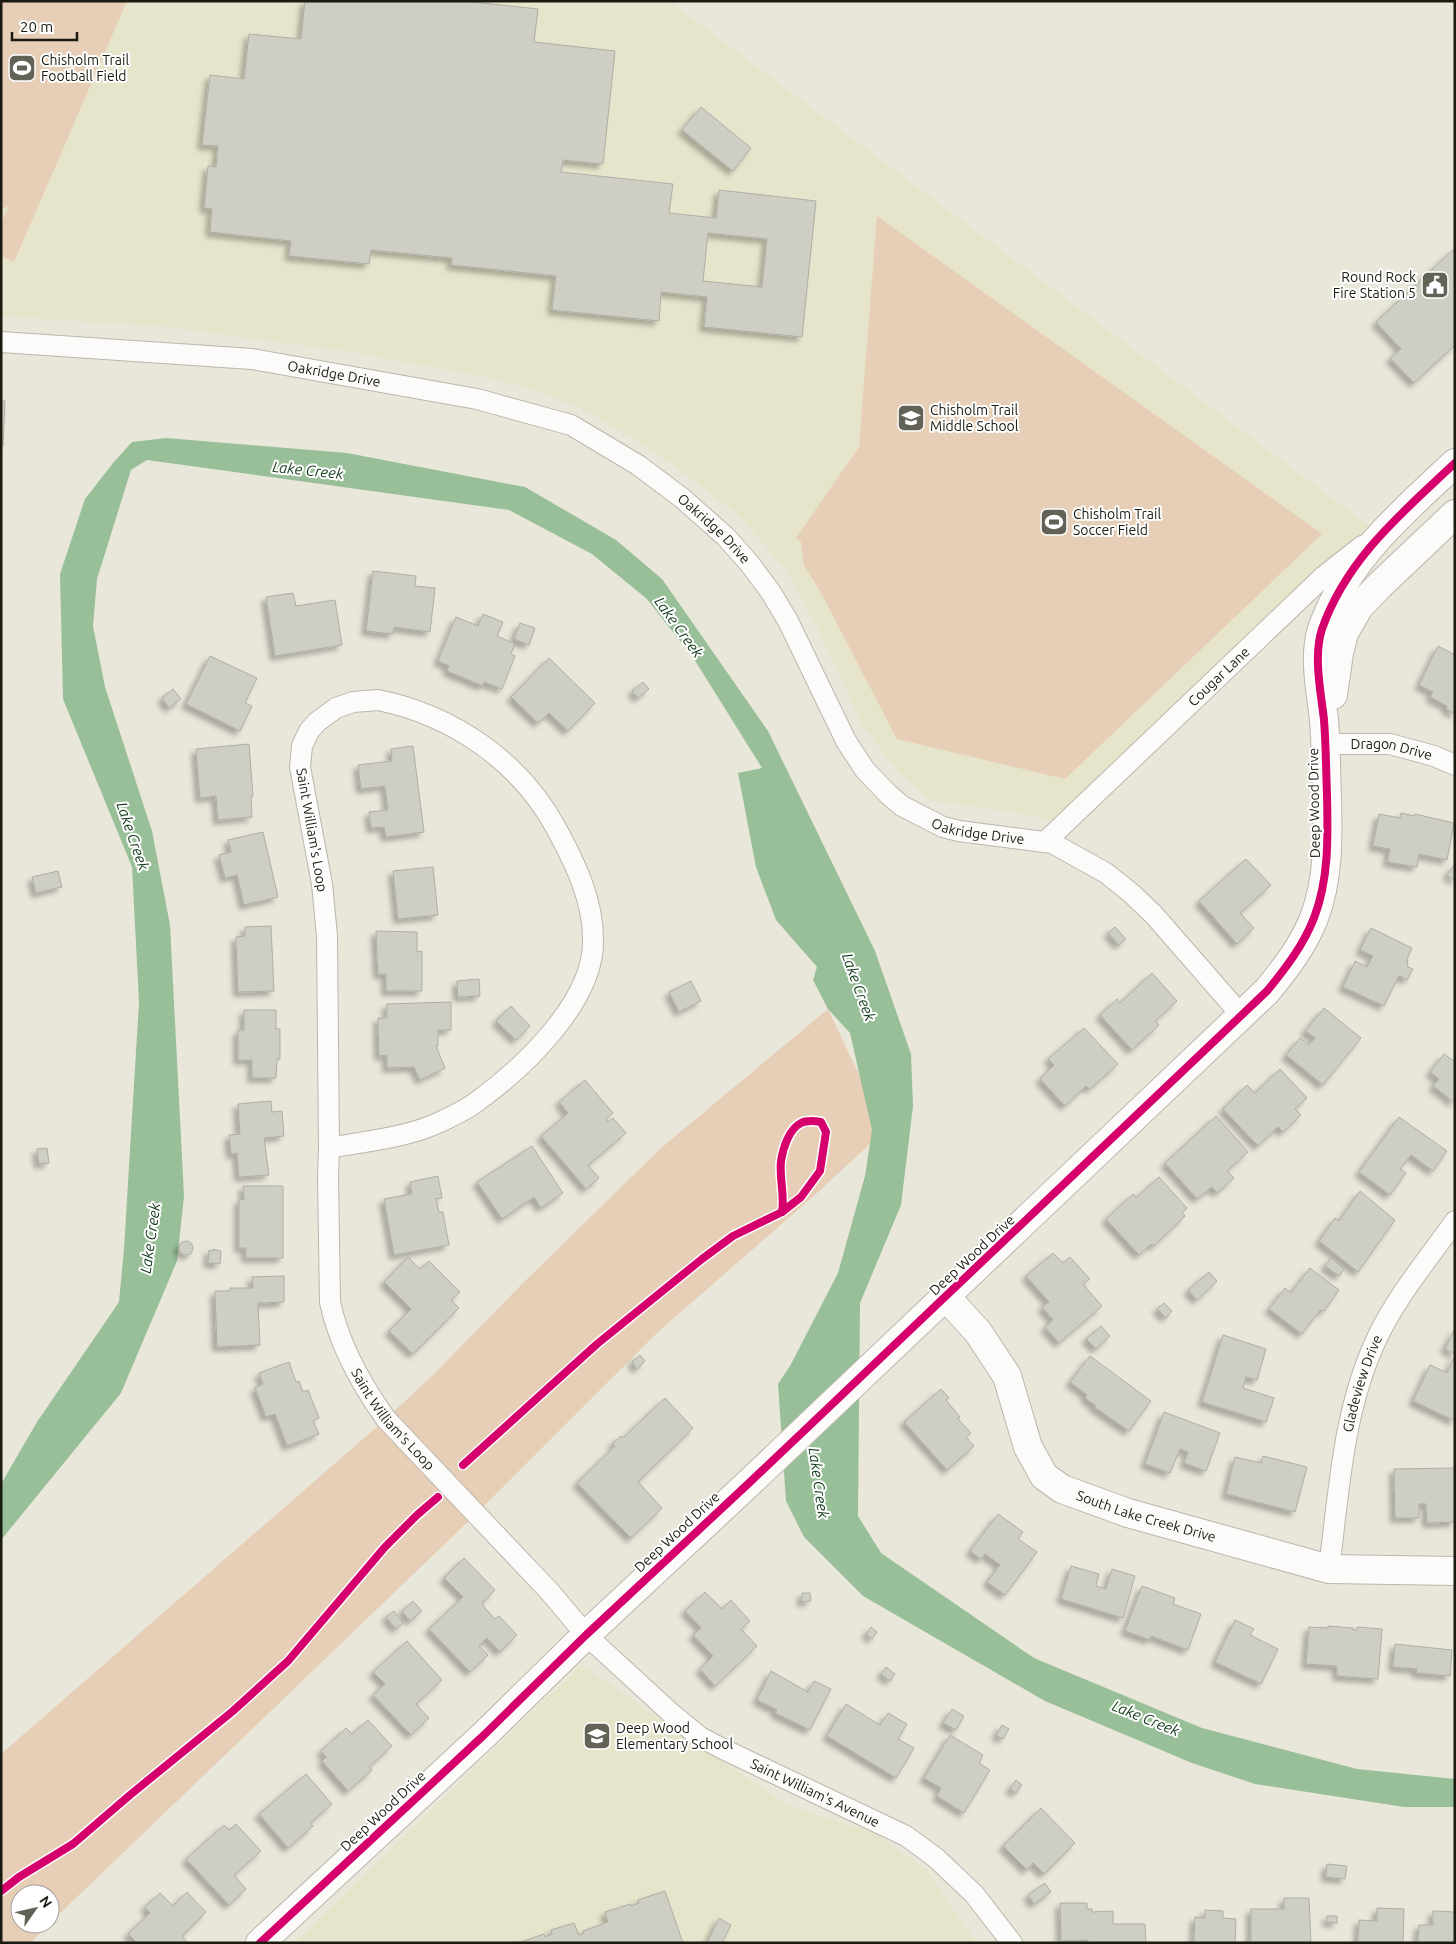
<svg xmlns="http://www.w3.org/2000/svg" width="1456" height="1944" font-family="Ubuntu,sans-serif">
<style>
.built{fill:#e7e4cc}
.green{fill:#e7ceb7}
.water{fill:#98bf98}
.building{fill:#cecec5;stroke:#aeaea5;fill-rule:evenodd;filter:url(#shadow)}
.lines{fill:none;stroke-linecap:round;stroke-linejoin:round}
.street-casing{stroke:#b9b7ad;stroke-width:22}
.secondary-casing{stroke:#b9b7ad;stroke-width:30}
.street{stroke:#fcfbf9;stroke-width:20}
.secondary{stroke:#fcfbf9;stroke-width:28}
.cycleway-casing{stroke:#fff;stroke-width:11}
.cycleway{stroke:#d6006c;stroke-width:8}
.labels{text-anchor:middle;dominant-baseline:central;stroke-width:4;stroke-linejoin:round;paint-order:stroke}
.poi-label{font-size:14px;fill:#1b1a11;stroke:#fff;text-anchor:start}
.street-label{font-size:14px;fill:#1b1a11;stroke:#fff}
.water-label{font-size:15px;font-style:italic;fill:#103a18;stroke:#fff}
</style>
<defs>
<filter id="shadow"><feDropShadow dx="-4.5" dy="4.5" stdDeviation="2.5" flood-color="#0004"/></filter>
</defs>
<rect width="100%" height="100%" fill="#e9e7da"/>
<g class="built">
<path d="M1,1H669L1369,526L1054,821L1020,813L930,800L898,772L863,726L818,629L785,568L736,513L669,462L619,430L574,405L526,388L491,378L350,352L168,327L1,316Z"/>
<path d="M581,1665L789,1806L875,1833L927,1871L977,1943H294Z"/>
</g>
<g class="green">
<path d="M1,1H127L14,262L1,256V223L9,206L1,209Z"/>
<path d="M877,216L1322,534L1065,779L897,739L820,591L804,565L801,542L796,538L859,447Z"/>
<path d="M828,1009L885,1130L817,1193L657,1333L476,1514L50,1923V1894H20V1924H49L30,1943H1V1754L386,1419L434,1374L523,1283L660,1149Z"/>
</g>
<path class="water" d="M166,438L347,453L525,487L616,540L662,579L768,731L875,951L911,1054L913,1106L901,1205L860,1303L858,1516L881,1553L1034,1658L1202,1728L1357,1769L1455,1779V1807H1404L1255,1784L1192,1763L1045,1701L863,1596L804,1537L786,1501L778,1384L790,1366L838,1273L865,1176L872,1130L850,1033L828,1009L813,980L817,967L776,920L756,867L738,773L762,768L694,659L647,599L592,554L509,510L147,460L131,470L97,579L93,626L105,687L152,831L170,925L184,1196L177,1261L121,1393L1,1540V1484L37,1422L119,1302L124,1249L139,1002L132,867L63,699L60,574L85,499L113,463L132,442Z"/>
<g class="building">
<path d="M305,1H464L538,9L534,42L615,51L603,164L563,160L561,172L673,184L669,213L716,218L719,190L816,201L802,337L704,327L707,297L661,292L659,321L552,310L556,276L451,265L452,258L371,250L369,264L289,256L291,241L210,232L212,209L204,208L208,166L216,167L218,146L202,145L210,75L244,79L249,34L301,39ZM708,233L767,239L762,287L703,281Z"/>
<path d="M701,107L751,148L733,171L682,130Z"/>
<path d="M1455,248V345L1414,383L1390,358L1401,349L1376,322Z"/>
<path d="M1,401H5L3,446L1,445Z"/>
<path d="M373,571L416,576L415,586L435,588L430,632L394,627L393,634L366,631Z"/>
<path d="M293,593L296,606L335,600L342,645L275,656L266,597Z"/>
<path d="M483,614L503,622L497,636L515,644L511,654L515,656L502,689L484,682L483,686L447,671L449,666L438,661L456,617L478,626Z"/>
<path d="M520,623L535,628L529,645L514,639Z"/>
<path d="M1438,646L1455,655V714L1446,709L1447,706L1430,697L1433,692L1419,685Z"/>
<path d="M210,656L257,678L245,703L252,706L240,731L186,704Z"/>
<path d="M549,658L595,703L568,731L549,713L538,723L511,697Z"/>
<path d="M643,682L649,689L638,698L632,691Z"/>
<path d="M173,689L181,699L169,708L162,698Z"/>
<path d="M249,744L253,796L251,797L252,817L218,820L216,796L200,798L196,749Z"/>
<path d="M413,746L424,832L386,837L384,827L371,828L369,812L388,810L385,786L361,789L358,765L392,761L391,749Z"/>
<path d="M1401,813L1415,816V814L1454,823L1447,860L1419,854L1417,867L1387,862L1390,849L1373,846L1379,814L1400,818Z"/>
<path d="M263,832L278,897L244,905L237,875L225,878L219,855L231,852L228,840Z"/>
<path d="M1246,859L1271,885L1240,913L1254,928L1237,944L1199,901Z"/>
<path d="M1455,864V881L1447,875Z"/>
<path d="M433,867L438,915L398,919L393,871Z"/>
<path d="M58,871L62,887L36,893L32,877Z"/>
<path d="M271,926L274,991L238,992L236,937L245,936V927Z"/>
<path d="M1115,927L1126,939L1119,945L1108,933Z"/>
<path d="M1371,928L1412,948L1407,959L1408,967L1413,969L1407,980L1400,976L1398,977L1384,1006L1343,987L1355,961L1367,967L1373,956L1360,950Z"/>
<path d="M376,931L417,932V952L422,951V991H386V974H378Z"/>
<path d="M1152,973L1177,1001L1155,1021L1159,1025L1132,1050L1100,1015L1117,999L1120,1003Z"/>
<path d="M479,979L480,996L458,997L457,981Z"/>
<path d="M691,981L701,1001L679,1012L669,992Z"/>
<path d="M451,1002V1030H438V1046H436L445,1068L420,1080L414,1067L387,1068V1055L379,1056L378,1018H387V1004Z"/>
<path d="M511,1006L530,1026L516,1040L496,1021Z"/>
<path d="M1324,1008L1361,1038L1323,1085L1286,1055L1300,1038L1309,1045L1315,1038L1305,1031Z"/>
<path d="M244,1010H276V1029H280V1059H277L276,1078H252V1060H238V1030H244Z"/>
<path d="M1084,1028L1118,1064L1090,1089L1086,1086L1065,1106L1040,1079L1054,1065L1048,1059Z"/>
<path d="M1444,1054L1455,1062V1103L1433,1086L1439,1079L1430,1072Z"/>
<path d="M1280,1069L1307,1098L1295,1109L1301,1115L1283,1132L1278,1127L1258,1146L1223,1109L1247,1085L1255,1093Z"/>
<path d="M585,1080L613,1113L606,1119L608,1122L613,1118L626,1133L588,1165L599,1178L586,1189L541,1136L568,1113L559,1102Z"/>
<path d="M271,1101L272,1112L282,1111L284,1136L264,1138L269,1175L239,1177L237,1153L231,1154L229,1135L240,1134L238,1104Z"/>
<path d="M1216,1116L1248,1152L1227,1171L1234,1178L1217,1193L1212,1187L1197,1199L1165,1163Z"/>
<path d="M1399,1117L1447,1151L1433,1171L1411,1155L1400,1169L1406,1173L1390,1195L1359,1172Z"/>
<path d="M532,1146L563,1193L541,1208L534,1197L502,1219L477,1182Z"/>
<path d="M47,1148L49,1163L39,1164L37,1149Z"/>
<path d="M438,1176L442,1198L436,1199L439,1212H443L449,1245L394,1255L384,1199L412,1194L410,1182Z"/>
<path d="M1159,1177L1187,1208L1182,1213L1185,1216L1154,1246L1151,1244L1139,1255L1106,1219L1133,1194L1136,1198Z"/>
<path d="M243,1186H283V1258H246V1248H239V1199L244,1200Z"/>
<path d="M1360,1191L1395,1220L1358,1272L1319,1241L1335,1218L1339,1221Z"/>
<circle cx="186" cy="1248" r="7"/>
<path d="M213,1249L221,1251L220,1264L208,1263L209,1250L213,1251Z"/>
<path d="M1053,1253L1063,1263L1070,1257L1090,1279L1083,1284L1102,1306L1059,1343L1045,1327L1053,1320L1042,1307L1049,1302L1026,1276Z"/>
<path d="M408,1257L420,1269L429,1261L460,1292L451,1300L459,1308L413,1354L389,1331L411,1309L384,1282Z"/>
<path d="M1331,1258L1344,1269L1339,1276L1325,1266Z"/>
<path d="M1310,1268L1339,1290L1324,1311L1320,1310L1302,1334L1269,1309L1285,1288L1291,1293Z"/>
<path d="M1209,1272L1217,1281L1197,1300L1188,1290Z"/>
<path d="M284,1276V1302L258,1303L260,1345L217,1347L215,1291H230V1288H253L252,1277Z"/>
<path d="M1164,1303L1172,1311L1166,1318L1157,1309Z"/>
<path d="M1101,1326L1110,1336L1096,1349L1086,1339Z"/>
<path d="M1455,1328V1354L1445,1349Z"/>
<path d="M1223,1335L1266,1349L1257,1380L1246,1377L1243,1388L1274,1398L1266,1422L1202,1402Z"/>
<path d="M640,1355L645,1361L637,1369L632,1362Z"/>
<path d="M1455,1355V1421L1413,1401L1430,1365L1447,1373Z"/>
<path d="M1090,1356L1151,1401L1129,1431L1094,1407L1096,1406L1085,1398L1087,1395L1070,1382Z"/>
<path d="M289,1362L296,1382L299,1381L303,1392L308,1390L319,1418L313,1421L319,1434L287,1446L275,1414L266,1417L255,1388L263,1384L259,1373Z"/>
<path d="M941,1389L949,1398L946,1400L960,1417L958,1419L971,1433L966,1437L974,1446L947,1470L904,1422Z"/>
<path d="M665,1398L693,1428L638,1482L662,1508L631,1538L577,1483L615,1446L612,1444L621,1436L623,1438Z"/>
<path d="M1164,1412L1220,1433L1206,1471L1184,1463L1188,1452L1180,1449L1170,1473L1145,1464Z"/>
<path d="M1263,1456L1307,1467L1295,1512L1226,1494L1235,1457L1261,1463Z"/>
<path d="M1455,1468V1522L1427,1523L1426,1504H1419V1518H1395L1394,1469Z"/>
<path d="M998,1514L1023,1532L1018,1539L1037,1552L1005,1595L987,1582L1000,1565L985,1554L981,1559L970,1551Z"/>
<path d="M464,1558L495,1590L482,1603L485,1608L495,1619L499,1616L517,1635L500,1652L487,1638L479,1646L488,1655L470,1672L429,1629L463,1597L444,1578Z"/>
<path d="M1071,1566L1099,1574L1096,1586L1106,1589L1112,1569L1135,1576L1123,1618L1061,1599Z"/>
<path d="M1142,1586L1175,1598L1173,1604L1201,1614L1188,1650L1151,1636L1150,1640L1125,1631Z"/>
<path d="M705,1592L722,1609L731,1600L750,1621L741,1629L757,1646L715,1686L700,1669L713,1656L693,1635L701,1628L685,1611Z"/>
<path d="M802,1593H810L811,1601L802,1602Z"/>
<path d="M413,1601L422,1611L410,1621L402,1611Z"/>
<path d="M394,1611L403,1623L396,1629L386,1617Z"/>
<path d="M1235,1620L1254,1629L1250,1635L1278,1649L1261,1684L1215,1662Z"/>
<path d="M1328,1626L1353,1628V1630H1357V1627L1382,1629L1378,1679L1337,1676V1666L1306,1664L1309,1627L1328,1628Z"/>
<path d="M871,1627L877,1632L872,1639L866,1634Z"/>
<path d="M407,1641L442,1680L416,1704L429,1718L411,1735L373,1695L385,1684L373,1672Z"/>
<path d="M1395,1644L1452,1650L1450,1676L1416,1673L1417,1669L1393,1667Z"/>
<path d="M886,1667L895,1674L890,1681L881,1674Z"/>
<path d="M771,1671L808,1692L814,1681L831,1689L810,1730L775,1713L777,1710L757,1700Z"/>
<path d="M846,1704L880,1725L888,1713L907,1724L898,1739L914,1748L896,1778L827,1736Z"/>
<path d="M952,1709L964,1716L956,1730L943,1723Z"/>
<path d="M368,1720L392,1746L369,1767L372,1770L348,1791L322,1761L326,1757L321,1751L346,1728L352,1734Z"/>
<path d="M1002,1725L1009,1729L1003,1739L996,1735Z"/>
<path d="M950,1735L983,1755L979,1763L990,1770L964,1813L937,1796L941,1788L924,1778Z"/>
<path d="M306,1774L332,1804L310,1823L313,1826L288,1848L259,1814Z"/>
<path d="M1016,1780L1022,1785L1016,1793L1010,1789Z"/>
<path d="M1041,1808L1075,1843L1044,1874L1033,1863L1027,1870L1003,1846Z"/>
<path d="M236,1824L261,1851L234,1875L246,1889L229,1905L186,1859L224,1825L229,1830Z"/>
<path d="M1327,1864L1347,1866L1345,1879L1326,1877Z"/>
<path d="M1045,1883L1051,1892L1034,1904L1028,1895Z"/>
<path d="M665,1891L683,1943H518L544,1934L545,1937L552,1934L551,1930L574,1923L579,1935L584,1933L583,1931L608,1922L605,1912L630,1904L631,1906L639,1903L638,1900Z"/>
<path d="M187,1892L206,1912L182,1936L188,1943H137L128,1934L150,1913L145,1907L160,1893L173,1906Z"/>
<path d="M1284,1898H1309L1311,1943H1251V1909H1284Z"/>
<path d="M1060,1903H1087V1909H1092V1912L1113,1911V1924H1145L1146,1943H1088V1940L1061,1941Z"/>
<path d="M1377,1908L1404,1909L1403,1943H1358L1359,1920L1377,1921Z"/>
<path d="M1205,1910L1223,1911V1918L1236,1919L1235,1943H1194L1195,1917L1205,1918Z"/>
<path d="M1433,1911L1455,1912V1943H1418L1419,1925H1433Z"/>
<path d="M1327,1916H1337V1923L1327,1922Z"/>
<path d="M719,1918L731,1925L722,1943H707Z"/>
</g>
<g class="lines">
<g class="street-casing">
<g id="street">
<path id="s1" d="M1,342L252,359L477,399L571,425L638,465L682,498L726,537L749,563L770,591L788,621L846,741L865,770L889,795L902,806L943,827L959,831L1052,843L1106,873L1131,893L1154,915L1242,1016"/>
<path d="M378,700C452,715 520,761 556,828C575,863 594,901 593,942C593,1002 524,1067 479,1100C468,1109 453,1116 440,1122C406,1138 366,1141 329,1148L327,936L322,884L300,767L302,746L309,731L317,722L336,708L353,702Z"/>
<path id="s2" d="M1326,744H1390L1434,756L1455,765"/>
<path id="s3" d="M1045,842L1324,576L1362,546"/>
<path id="s4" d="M329,1148L328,1176L330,1302C339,1345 361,1384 386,1419L550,1592L586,1635L672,1714L700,1737L723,1749L906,1836L936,1858L974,1894L1012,1943"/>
<path id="s5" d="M1329,1569C1339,1491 1343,1410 1377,1338C1397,1296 1428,1259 1455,1221"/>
</g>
</g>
<g class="secondary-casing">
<g id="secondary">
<path d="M1333,695L1339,653L1344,633L1359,607L1380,585L1455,514"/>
<path id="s6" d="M946,1297L978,1332L1007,1376L1028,1447L1044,1476L1062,1489L1128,1513L1329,1569L1455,1571"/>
<path d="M260,1943L484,1735L586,1635L749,1483L1267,991C1285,969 1303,946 1314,918C1329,879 1328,837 1327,795C1326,770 1326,745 1324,720C1321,692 1313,657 1322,629C1347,558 1402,513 1455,463"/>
</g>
</g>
<use href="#street" class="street"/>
<use href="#secondary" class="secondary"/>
<g class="cycleway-casing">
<g id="cycleway">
<path d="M463,1465L597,1344L702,1259L733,1236L782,1212L801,1197L820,1171L826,1132L821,1122C815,1121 807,1120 801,1123C789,1129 783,1148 781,1161C779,1178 785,1195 782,1212"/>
<path d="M1,1891L19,1877L73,1844L130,1795L233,1711L288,1661L385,1547L417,1515L438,1497"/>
<path d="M260,1943L484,1735L586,1635L749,1483L1267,991C1285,969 1303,946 1314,918C1329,879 1328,837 1327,795C1326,770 1326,745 1324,720C1321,692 1313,657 1322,629C1347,558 1402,513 1455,463"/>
</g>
</g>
<use href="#cycleway" class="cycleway"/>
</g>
<defs>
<g id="stadium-square" transform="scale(1.4375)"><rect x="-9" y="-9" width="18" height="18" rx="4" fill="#636257" stroke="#fff"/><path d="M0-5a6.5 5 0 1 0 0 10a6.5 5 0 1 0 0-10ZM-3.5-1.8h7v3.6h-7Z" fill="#fff"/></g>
<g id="civic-square" transform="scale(1.4375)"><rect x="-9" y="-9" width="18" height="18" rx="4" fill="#636257" stroke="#fff"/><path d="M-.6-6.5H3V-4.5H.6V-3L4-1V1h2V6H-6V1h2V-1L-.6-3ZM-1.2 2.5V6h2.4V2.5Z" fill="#fff"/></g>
<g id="school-square" transform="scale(1.4375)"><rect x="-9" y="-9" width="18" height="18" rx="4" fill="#636257" stroke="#fff"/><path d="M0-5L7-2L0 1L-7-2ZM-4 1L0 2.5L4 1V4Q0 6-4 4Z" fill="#fff"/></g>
</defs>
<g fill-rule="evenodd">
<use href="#stadium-square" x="22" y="68"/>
<use href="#civic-square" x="1435" y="285"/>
<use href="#school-square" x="911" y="418"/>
<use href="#stadium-square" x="1054" y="522"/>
<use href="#school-square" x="597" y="1736"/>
</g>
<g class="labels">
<g class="poi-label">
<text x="41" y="60">Chisholm Trail<tspan x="41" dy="16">Football Field</tspan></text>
<text x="1416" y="277" text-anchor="end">Round Rock<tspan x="1416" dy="16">Fire Station 5</tspan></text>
<text x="930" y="410">Chisholm Trail<tspan x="930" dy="16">Middle School</tspan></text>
<text x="1073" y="514">Chisholm Trail<tspan x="1073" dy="16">Soccer Field</tspan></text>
<text x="616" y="1728">Deep Wood<tspan x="616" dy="16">Elementary School</tspan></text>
</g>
<g class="street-label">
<text stroke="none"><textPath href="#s1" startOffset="335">Oakridge Drive</textPath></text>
<text stroke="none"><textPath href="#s1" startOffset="755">Oakridge Drive</textPath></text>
<text stroke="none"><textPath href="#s3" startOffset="240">Cougar Lane</textPath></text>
<text stroke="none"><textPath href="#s2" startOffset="66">Dragon Drive</textPath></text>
<text transform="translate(1314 803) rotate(-91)">Deep Wood Drive</text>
<text stroke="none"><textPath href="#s1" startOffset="1175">Oakridge Drive</textPath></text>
<text transform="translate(312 830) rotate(80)">Saint William's Loop</text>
<text transform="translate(972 1255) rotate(-43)">Deep Wood Drive</text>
<text stroke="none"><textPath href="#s5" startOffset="189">Gladeview Drive</textPath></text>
<text stroke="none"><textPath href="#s4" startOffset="289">Saint William's Loop</textPath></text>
<text stroke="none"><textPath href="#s6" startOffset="318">South Lake Creek Drive</textPath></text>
<text transform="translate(677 1532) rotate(-43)">Deep Wood Drive</text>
<text stroke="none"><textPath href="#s4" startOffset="860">Saint William's Avenue</textPath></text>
<text transform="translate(383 1811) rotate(-43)">Deep Wood Drive</text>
</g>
<g class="water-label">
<text transform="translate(308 470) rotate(6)">Lake Creek</text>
<text transform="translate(679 627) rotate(54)">Lake Creek</text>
<text transform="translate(133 836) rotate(71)">Lake Creek</text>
<text transform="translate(859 987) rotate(70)">Lake Creek</text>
<text transform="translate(150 1238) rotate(-82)">Lake Creek</text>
<text transform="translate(819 1483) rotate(82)">Lake Creek</text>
<text transform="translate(1146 1718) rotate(22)">Lake Creek</text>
</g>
</g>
<rect width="1456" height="1944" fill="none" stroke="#1b1a11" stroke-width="5"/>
<g transform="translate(35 1909) rotate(56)"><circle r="24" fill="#ffffff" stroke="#a4a3a0"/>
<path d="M0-4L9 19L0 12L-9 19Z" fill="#636257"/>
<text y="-8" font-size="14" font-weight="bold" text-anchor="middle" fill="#1b1a11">N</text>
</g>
<path d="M12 32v8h65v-8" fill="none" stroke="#1b1a11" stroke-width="2.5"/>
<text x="20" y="32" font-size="15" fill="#1b1a11" stroke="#ffffff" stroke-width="4" paint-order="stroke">20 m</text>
</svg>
